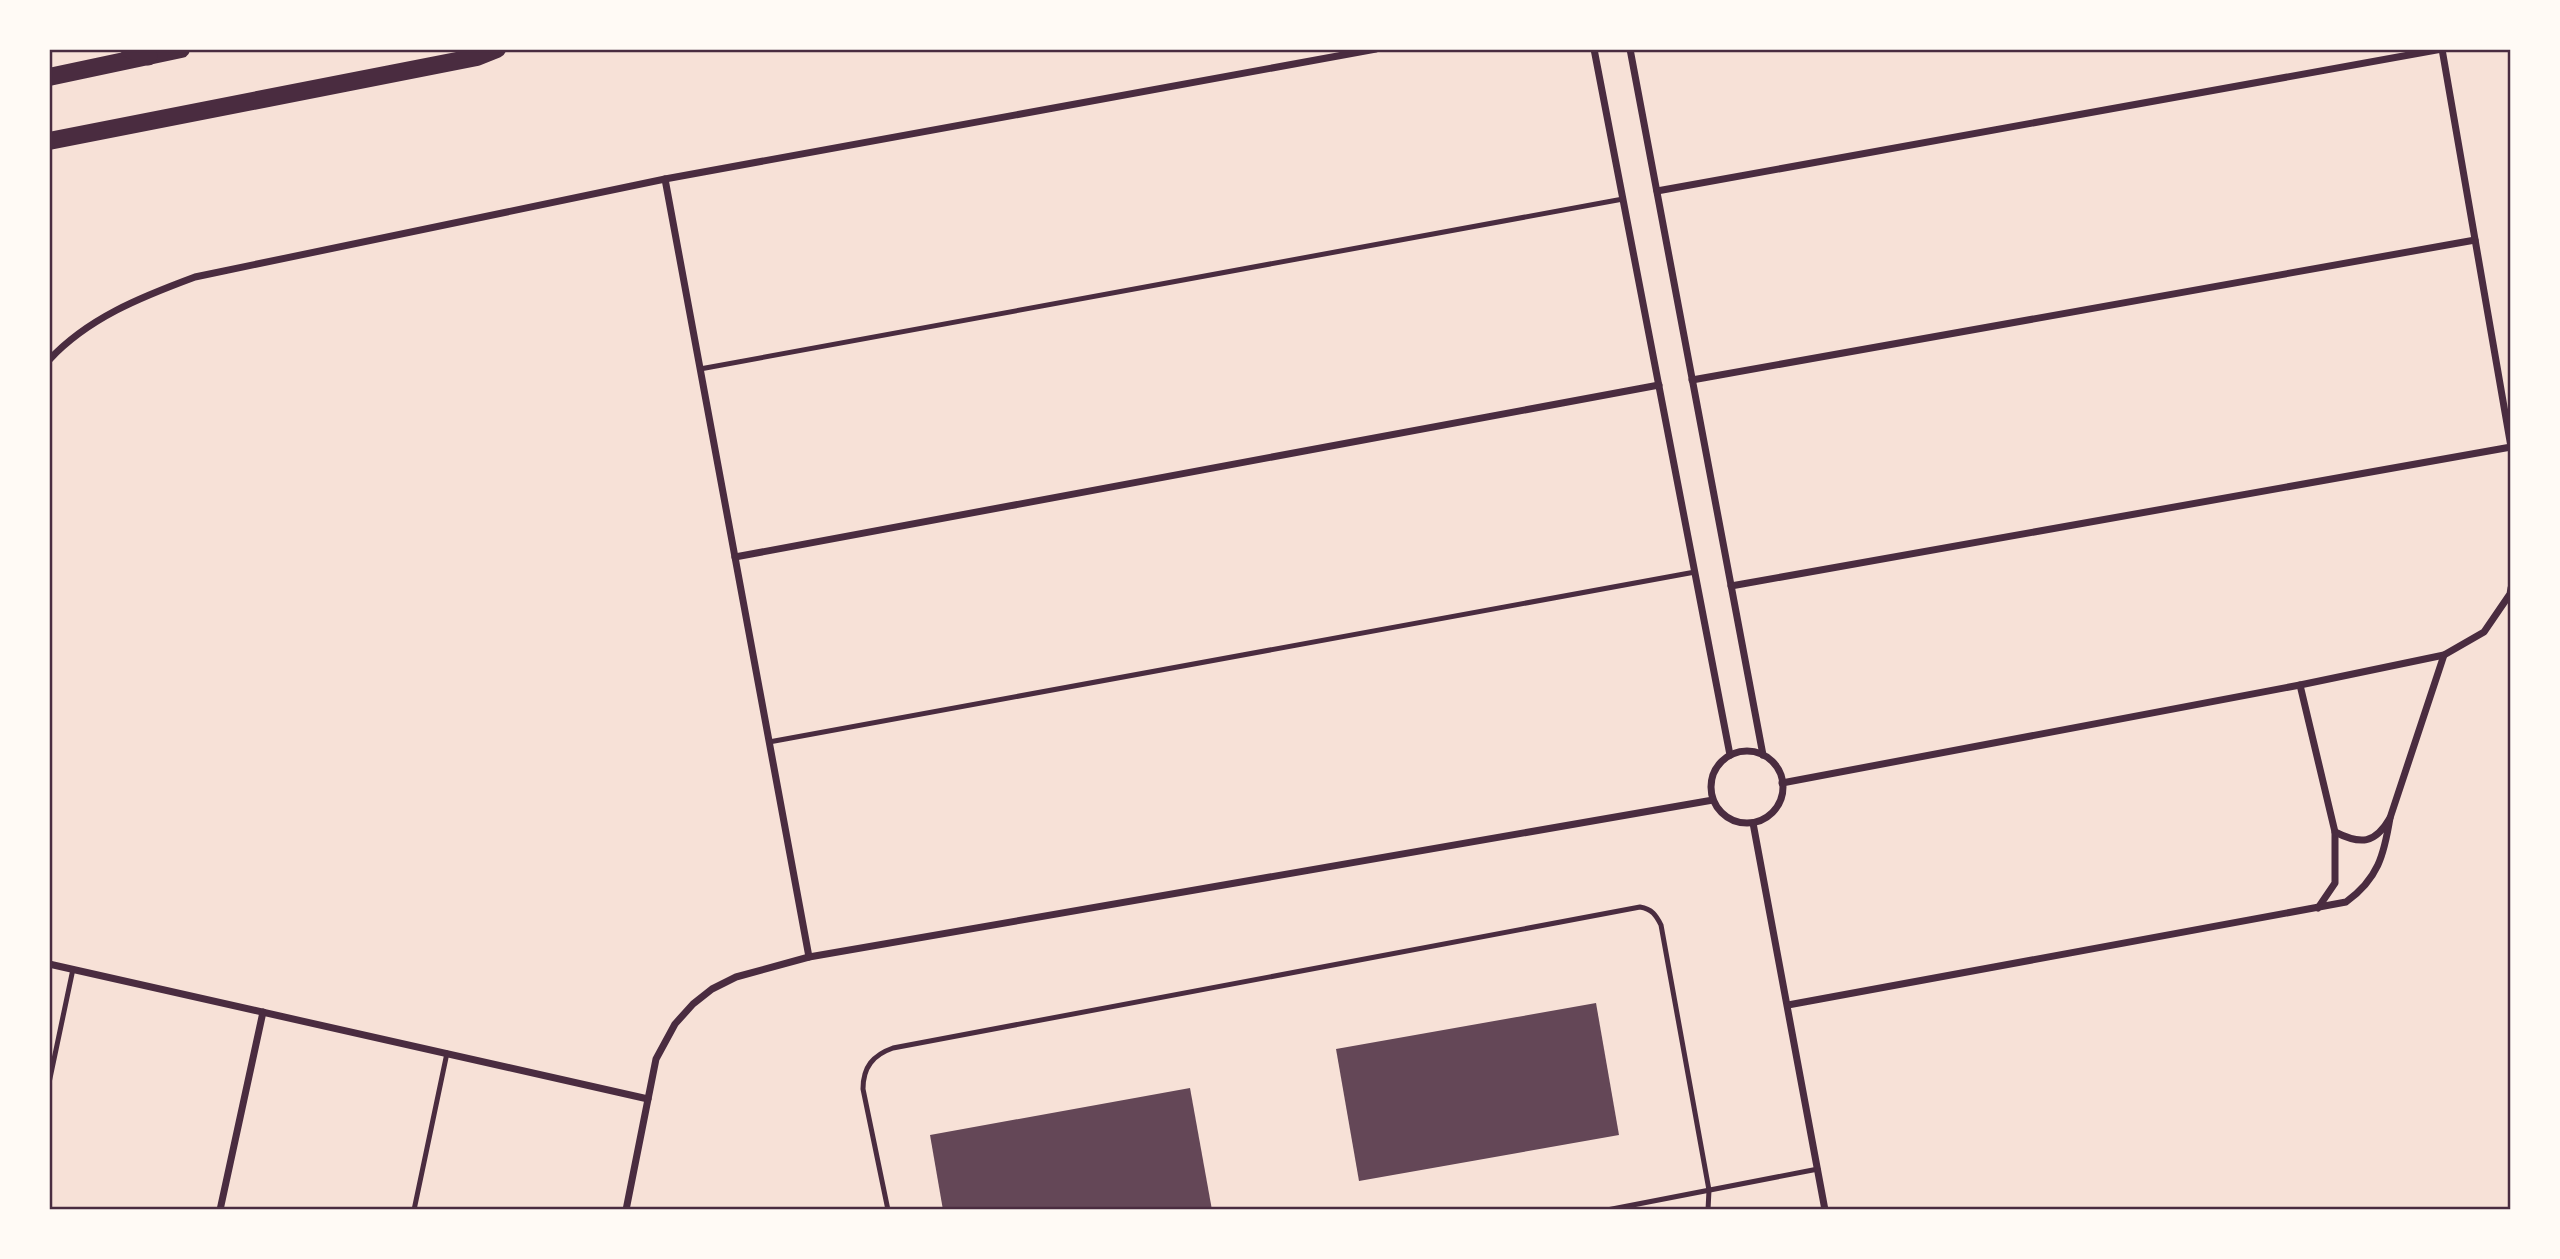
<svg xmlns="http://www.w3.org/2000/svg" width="2560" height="1259" font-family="Commissioner,sans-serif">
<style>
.building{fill:#644757}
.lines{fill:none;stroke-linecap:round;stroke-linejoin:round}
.service{stroke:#4a2c40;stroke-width:5}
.minor{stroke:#4a2c40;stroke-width:7}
.primary{stroke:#4a2c40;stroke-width:18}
.trunk{stroke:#4a2c40;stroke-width:19}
.neatline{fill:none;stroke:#4a2c40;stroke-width:2.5}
</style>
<rect width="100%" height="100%" fill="#f7e1d7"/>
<g class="building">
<path d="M1596,1003L1619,1135L1359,1181L1336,1049Z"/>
<path d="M1190,1088L1212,1210H943L930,1135Z"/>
</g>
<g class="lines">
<g class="service">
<path d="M700,369L1623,199"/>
<path d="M769,742L1695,572"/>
<path d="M49,1083L73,969"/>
<path d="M414,1210L447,1053"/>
<path d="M888,1210L863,1089C863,1067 873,1055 893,1048L1640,907C1652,909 1656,915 1661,925L1709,1190L1708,1210"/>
<path d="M1607,1210L1818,1169"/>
</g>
<g class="minor">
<path d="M1594,49L1730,755"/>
<path d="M1630,49L1763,755"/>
<path d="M2442,49L2511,447"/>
<path d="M665,179L809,957"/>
<path d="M1657,191L2442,49"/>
<path d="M49,360C88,318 141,297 195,277L665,179L1376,49"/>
<path d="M1692,380L2475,240"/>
<path d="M735,557L1659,385"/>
<path d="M1731,586L2511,447"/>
<path d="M2300,685L2335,832V883L2318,908"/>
<circle cx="1747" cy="787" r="36"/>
<path d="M1782,783L2300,685L2444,655L2484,632L2510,594L2511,588"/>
<path d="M1753,823L1825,1210"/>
<path d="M2335,832C2361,845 2375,844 2390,818L2444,655"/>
<path d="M49,964L648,1099"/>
<path d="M1788,1005L2346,902C2378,879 2384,855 2390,818"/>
<path d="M220,1210L263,1012"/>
<path d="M626,1210L656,1059L675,1024L693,1004L712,989L736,977L809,957L1713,800"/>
</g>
<g class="primary">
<path d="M49,77L181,49"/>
<path d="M49,141L477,57L497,49"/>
</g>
<path class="trunk" d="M130,49L148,56"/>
</g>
<rect width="2560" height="1259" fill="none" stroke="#fffaf5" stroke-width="102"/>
<rect x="51" y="51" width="2458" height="1157" class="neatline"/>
</svg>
